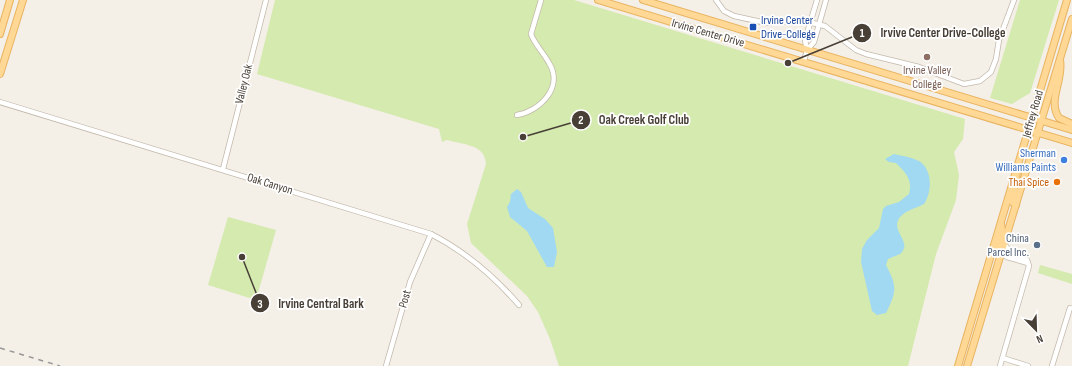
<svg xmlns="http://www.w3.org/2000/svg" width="1072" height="366" font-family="'Sofia Sans Condensed',sans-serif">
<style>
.green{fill:#d4eaae}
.water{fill:#a1d9f3}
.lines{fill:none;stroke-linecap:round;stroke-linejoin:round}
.minor-casing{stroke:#c3b9ac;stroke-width:6}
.major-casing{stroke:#e9b461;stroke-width:8}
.minor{stroke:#fff;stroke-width:4.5}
.major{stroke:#ffd895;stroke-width:6}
.rail{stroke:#979797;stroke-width:1.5;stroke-dasharray:5 5;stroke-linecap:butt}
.transit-dot{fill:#1a4fb4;stroke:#fff;stroke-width:1.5}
.education-dot{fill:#8d6e63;stroke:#fff;stroke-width:1.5}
.shop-dot{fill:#3f7fe0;stroke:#fff;stroke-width:1.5}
.food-dot{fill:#e8710a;stroke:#fff;stroke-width:1.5}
.service-dot{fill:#5c6f8a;stroke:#fff;stroke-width:1.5}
.labels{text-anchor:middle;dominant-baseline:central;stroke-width:3.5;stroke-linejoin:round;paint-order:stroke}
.transit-label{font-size:12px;fill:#164399;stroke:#fff;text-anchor:start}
.street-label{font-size:12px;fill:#483f36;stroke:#fff}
.education-label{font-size:12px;fill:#785e54;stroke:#fff}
.shop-label{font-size:12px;fill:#366cbe;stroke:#fff;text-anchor:end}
.food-label{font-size:12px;fill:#c56008;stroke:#fff;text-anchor:end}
.service-label{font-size:12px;fill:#4e5e75;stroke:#fff;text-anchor:end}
.leader{fill:none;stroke:#483f36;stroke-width:1.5}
.callout-dot{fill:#483f36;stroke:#fff;stroke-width:1.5}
.mark-label{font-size:12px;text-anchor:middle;font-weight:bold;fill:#fff}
.callout-label{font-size:13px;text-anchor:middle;font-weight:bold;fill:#483f36;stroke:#fff;stroke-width:3.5;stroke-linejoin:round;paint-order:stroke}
</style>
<rect width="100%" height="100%" fill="#f4efe7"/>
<g class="green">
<path d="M275,0H574L965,119L963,139L954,152L959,175L956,200L936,254L908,366H559L550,339L538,312L527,296L471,243L467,224L486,164C485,144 464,145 447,140L442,142L439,129L257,74Z"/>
<path d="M1020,0H1059L1030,93L1012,104L990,98Z"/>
<path d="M228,217L276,230L256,300L208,285Z"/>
<path d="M1040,265L1072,274V284L1038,273Z"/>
</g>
<g class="water">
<path d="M894,154C902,156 911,157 919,161C933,170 932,192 924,204C916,208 905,211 900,217C889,231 914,242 900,254C896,256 892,257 888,259L886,265C897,286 897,291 886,313L877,315L872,311L861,262L862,249L867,240L879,228L883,209L886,206L899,202L909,194C913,180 906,173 896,163L889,162L885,159Z"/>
<path d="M517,189L521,192L528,208L545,219L553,228L557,252L554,267H547L527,231L510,217L507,207L510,202L511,194Z"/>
</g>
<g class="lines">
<g class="minor-casing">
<g id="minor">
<path d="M716,0L724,11L734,16L766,23L800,20L825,26L856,50L866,54L919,67L964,84L980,81L991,72L996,59L999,40L1014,0"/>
<path d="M807,50L805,40L817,0"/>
<path d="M804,61L807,50L814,42L826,0"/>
<path d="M0,102L431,234C466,252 493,275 519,305"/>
<path d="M517,115C540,111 564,87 549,63C543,52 535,45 531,34L541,0"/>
<path d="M223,169L266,0"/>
<path d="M1001,252L1007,257L1028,263"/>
<path d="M1003,358L1028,366"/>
<path d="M386,366L410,282L431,234"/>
<path d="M1000,366L1029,266L1027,260L1009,250L1004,244"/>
<path d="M1052,366L1070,308"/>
</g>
</g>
<g class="major-casing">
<g id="major">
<path d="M598,0L1072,143"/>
<path d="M643,0L1072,130"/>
<path d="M0,34L10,0"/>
<path d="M1060,60C1064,80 1047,100 1059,118L1072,124"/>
<path d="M0,74L23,0"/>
<path d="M1016,205L1012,202L1017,172"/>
<path d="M1001,223L1002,231L998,248L1001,252"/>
<path d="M958,366L1067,0"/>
<path d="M967,366L1072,19"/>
</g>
</g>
<use href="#minor" class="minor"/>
<use href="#major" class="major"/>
<path class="rail" d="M0,348L60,366"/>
</g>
<rect class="transit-dot" x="749" y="23" width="8" height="8" rx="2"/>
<circle class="education-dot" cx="927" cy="57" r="4"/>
<circle class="shop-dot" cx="1064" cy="160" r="4"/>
<circle class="food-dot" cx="1057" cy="182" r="4"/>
<circle class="service-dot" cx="1037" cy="245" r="4"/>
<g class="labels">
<g class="transit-label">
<text x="761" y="20">Irvine Center<tspan x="761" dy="14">Drive-College</tspan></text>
</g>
<g class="street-label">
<text transform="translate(708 33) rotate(16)">Irvine Center Drive</text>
<text transform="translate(244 84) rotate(-76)">Valley Oak</text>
<text transform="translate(1033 114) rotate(-74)">Jeffrey Road</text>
<text transform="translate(270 184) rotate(17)">Oak Canyon</text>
<text transform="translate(405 299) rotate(-74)">Post</text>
</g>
<g class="education-label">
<text x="927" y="70">Irvine Valley<tspan x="927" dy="14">College</tspan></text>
</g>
<g class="shop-label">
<text x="1056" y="153">Sherman<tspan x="1056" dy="14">Williams Paints</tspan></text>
</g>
<g class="food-label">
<text x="1049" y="182">Thai Spice</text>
</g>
<g class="service-label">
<text x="1029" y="238">China<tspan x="1029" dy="14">Parcel Inc.</tspan></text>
</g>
</g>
<path class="leader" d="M788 63L862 33M523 137L581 120M242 257L260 303"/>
<g class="callout-dot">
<circle cx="788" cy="63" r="4"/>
<circle cx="523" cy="137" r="4"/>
<circle cx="242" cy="257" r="4"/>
<circle cx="862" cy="33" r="10"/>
<circle cx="581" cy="120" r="10"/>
<circle cx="260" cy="303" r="10"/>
</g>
<g class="mark-label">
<text x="862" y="37">1</text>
<text x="581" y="124">2</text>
<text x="260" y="308">3</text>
</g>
<g class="callout-label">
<text x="943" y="37">Irvive Center Drive-College</text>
<text x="644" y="124">Oak Creek Golf Club</text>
<text x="321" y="308">Irvine Central Bark</text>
</g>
<g transform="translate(1036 330) rotate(157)" stroke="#ffffff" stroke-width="3" paint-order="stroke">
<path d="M0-3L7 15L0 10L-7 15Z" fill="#483f36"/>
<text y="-6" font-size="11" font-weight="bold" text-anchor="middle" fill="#483f36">N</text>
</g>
</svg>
